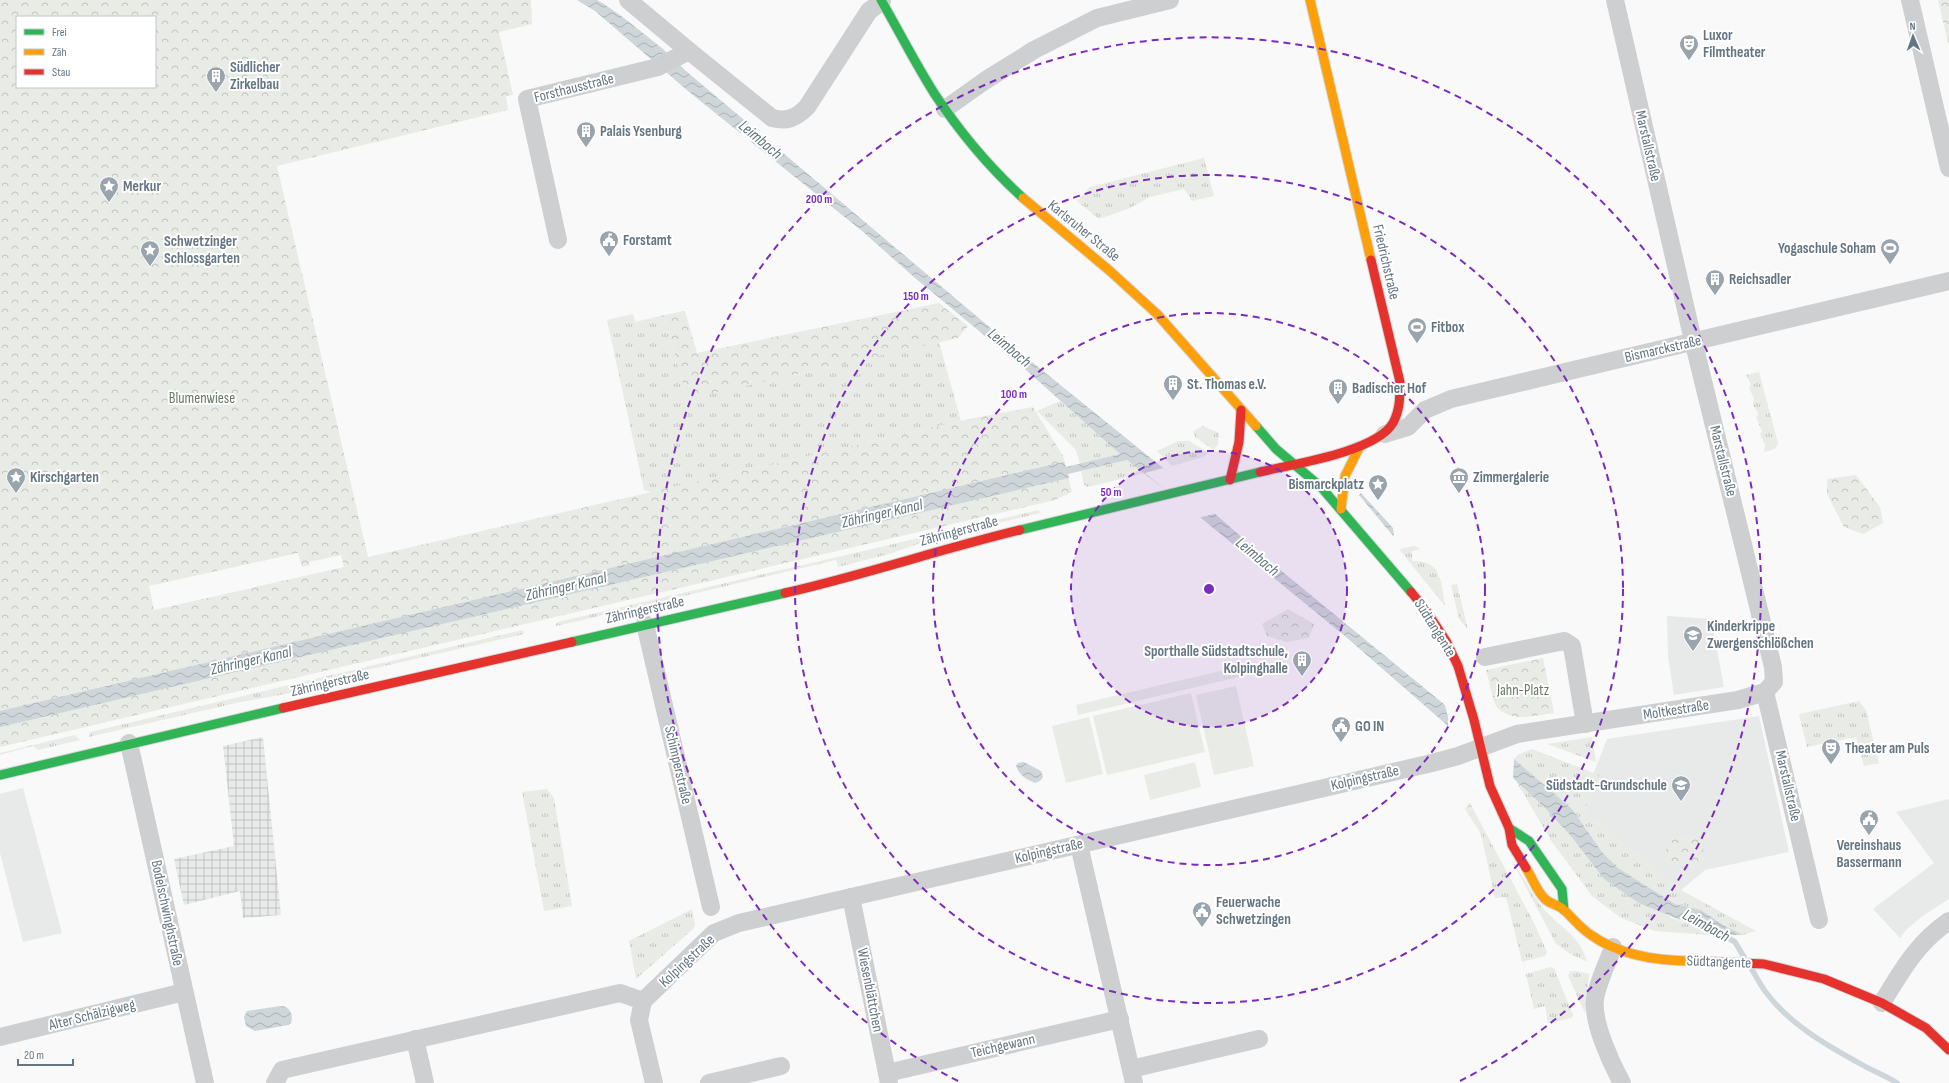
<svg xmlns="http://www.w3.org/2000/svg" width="1949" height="1083" font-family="'Sofia Sans Condensed',sans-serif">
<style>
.built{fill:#e8e9e9}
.industrial{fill:url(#industrial-grid)}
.grass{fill:url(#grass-tufts)}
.forest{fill:url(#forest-crowns);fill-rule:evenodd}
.pitch{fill:#e8ebe6}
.water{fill:url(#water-waves)}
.pier{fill:#f9f9f9}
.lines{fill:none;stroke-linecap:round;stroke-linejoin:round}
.stream{stroke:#ced6d9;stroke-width:5.5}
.fast-casing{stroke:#d5d6d7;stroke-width:11}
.slow-casing{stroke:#d5d6d7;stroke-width:11}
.jam-casing{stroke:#d5d6d7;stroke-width:11}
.street{stroke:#cecfd0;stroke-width:18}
.fast{stroke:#30b455;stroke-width:9}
.slow{stroke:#ff9f0a;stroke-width:9}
.jam{stroke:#e5322d;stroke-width:9}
.ring{fill:none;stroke:#7b2cbf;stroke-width:2;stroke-dasharray:7 5}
.labels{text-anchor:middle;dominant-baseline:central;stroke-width:4;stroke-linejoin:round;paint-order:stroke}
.poi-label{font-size:15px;font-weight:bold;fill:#657683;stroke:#fff;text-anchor:start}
.street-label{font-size:15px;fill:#657683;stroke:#fff}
.park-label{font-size:15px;fill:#687a64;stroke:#fff}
.water-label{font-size:16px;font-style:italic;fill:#60757c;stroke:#fff}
.centre{fill:#7b2cbf;stroke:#fff;stroke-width:2}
.ring-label{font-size:12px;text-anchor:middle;font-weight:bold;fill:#7b2cbf;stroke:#fff;stroke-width:4;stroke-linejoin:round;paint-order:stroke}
</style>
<defs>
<pattern id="industrial-grid" width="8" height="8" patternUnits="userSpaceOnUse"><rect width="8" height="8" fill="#e8e9e9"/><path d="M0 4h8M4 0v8" fill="none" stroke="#c0c1c2"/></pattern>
<pattern id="grass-tufts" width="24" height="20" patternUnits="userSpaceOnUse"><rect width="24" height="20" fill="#e8ebe6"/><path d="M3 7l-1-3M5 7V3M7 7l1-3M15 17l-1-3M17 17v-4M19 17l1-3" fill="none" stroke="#c0c3c0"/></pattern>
<pattern id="forest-crowns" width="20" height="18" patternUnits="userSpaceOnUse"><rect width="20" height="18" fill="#e8ebe6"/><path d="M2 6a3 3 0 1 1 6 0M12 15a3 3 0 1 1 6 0" fill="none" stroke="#c0c3c0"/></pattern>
<pattern id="water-waves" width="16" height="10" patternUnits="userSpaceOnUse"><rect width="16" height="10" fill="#ced6d9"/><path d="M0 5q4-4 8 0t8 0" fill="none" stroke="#abb2b5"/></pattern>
</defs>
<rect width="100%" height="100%" fill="#f9f9f9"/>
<g class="built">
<path d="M1667,616L1711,619L1724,687L1674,695L1668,656Z"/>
<path d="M1759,716L1789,852L1705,870L1681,890L1580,808L1607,739Z"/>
<path d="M23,788L62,933L23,942L0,853V794Z"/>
<path d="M1949,799V899L1924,915L1907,929L1900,938L1873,909L1934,863L1896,812Z"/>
</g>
<path class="industrial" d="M263,737L281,915L243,918L240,891L184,905L174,859L234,846L223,746Z"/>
<g class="grass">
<path d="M1204,158L1214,196L1192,201L1184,189L1150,197L1128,209L1099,219L1077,201L1090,187Z"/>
<path d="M633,314L635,322L664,315L687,399L939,342L961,421L652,492L644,490L607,320Z"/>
<path d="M1759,372L1778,443L1775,449L1764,452L1765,445L1760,434L1762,431L1756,417L1758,415L1757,410L1754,408L1753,402L1754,399L1749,387L1751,384L1746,375Z"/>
<path d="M1060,401L1114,448L1120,454L1080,464L1076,450L1037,411Z"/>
<path d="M1203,426L1219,433L1218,445L1213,449L1195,437L1193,431Z"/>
<path d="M1178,441H1189L1209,453L1203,457L1172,466L1157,451Z"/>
<path d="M1127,460L1145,473L1088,487L1084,485L1081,471Z"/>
<path d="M1039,510L1040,513L935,538L889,554L838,567L836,560L578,621L556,626L555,625L558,622Z"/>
<path d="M1415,546L1420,549L1412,551V559L1413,561C1442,560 1441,583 1445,605H1444L1399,549Z"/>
<path d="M1457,584L1468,630L1459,619L1451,585Z"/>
<path d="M523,630L524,634L332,678L323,687L236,703L89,737L90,732Z"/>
<path d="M1859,701L1866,710L1879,763L1864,766L1856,737L1807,747L1799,714Z"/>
<path d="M75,735L80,740L38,750L33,746L0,755V753Z"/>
<path d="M1592,737L1596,762L1547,744Z"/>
<path d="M1532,749L1599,775L1584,811L1681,890L1756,931L1743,935L1725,926L1701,910L1675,904L1618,868L1602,852L1572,809L1514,759L1519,754Z"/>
<path d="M1516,781L1543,806L1570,835L1604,879L1672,918L1702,929L1709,935L1655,931L1621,918L1592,896L1552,842Z"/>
<path d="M547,789L554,798L572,906L544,911L522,792Z"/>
<path d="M1470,803L1534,923L1547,952L1545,956L1522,962L1506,897L1495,898L1481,834L1465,809Z"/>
<path d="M1510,857C1521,873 1531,892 1542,907C1559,928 1580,934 1587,962L1569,953L1556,944Z"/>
<path d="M692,909L695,925L693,929L636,979L629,941Z"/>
<path d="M1550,967L1554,968L1573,1015L1572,1018L1548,1023L1545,1006L1534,1009L1526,974Z"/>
<path d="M1570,971H1577L1589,974L1585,1013L1568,976Z"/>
</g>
<g class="forest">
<path d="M0,0H531L532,24L499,32L513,95L506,96L508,110L277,166L368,557L974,418L1033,407L1063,456L1072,492L1055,500L0,747ZM17,17H155V87H17ZM298,553L302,567L310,565L309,562L341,555L344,567L154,610L149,586Z"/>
<path d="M1938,0H1949V47Z"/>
<path d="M939,303L968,326L958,338L687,399L664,315L685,311L697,353Z"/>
<path d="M1856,475L1880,507L1883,523L1863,534L1844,527L1827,494V479Z"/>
<path d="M1288,609L1314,624L1309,638L1286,642L1267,636L1262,624Z"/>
<path d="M1543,658L1554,713C1535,715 1511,724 1496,706C1492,699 1489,679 1486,670Z"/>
<path d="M1695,833L1703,846L1704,859L1690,869L1665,862V853L1669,839Z"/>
</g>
<g class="pitch">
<path d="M1237,667L1239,677L1078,715L1076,705Z"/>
<path d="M1236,686L1254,766L1214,775L1196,695Z"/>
<path d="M1191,693L1205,752L1107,775L1093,716Z"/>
<path d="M1089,717L1103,774L1066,783L1052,726Z"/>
<path d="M1195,762L1201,787L1150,800L1144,775Z"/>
</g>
<g class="water">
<path d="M577,0H597L604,4L624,18L663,49L686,71L1006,341L1163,468L1262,555L1445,705L1448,717V726L1346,637L1201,518L1127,460L1068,474L1069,478L0,727V711L1059,463L1064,462L1066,467L1120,454L1026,370L915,278L862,231L688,91L595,11Z"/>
<path d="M1361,493L1393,528L1394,537L1359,495Z"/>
<path d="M1514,759L1572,809L1602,852L1618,868L1675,904L1701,910L1725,926L1743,935H1709L1702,929L1639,903L1604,879L1570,835L1543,806L1513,778Z"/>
<path d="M1024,762L1041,771L1043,777L1040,781L1035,783C1027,780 1019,775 1016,766L1018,763Z"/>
<path d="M280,1006C289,1005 294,1015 291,1023L288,1025L255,1031L246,1026L244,1017L247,1011Z"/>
</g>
<g class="pier">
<path d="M749,123L759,131L749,143L739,135Z"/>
<path d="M1163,468L1218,513L1198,518L1145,473Z"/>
</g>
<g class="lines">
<g class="stream">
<path d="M1716,931L1735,942L1744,957"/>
<path d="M1751,968C1756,976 1760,984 1765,991C1788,1023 1826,1045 1859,1063C1872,1071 1885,1075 1897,1083"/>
</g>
<g class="fast-casing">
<g id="fast">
<path d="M881,0C899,31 915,63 934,93C959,131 990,168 1023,198"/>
<path d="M1256,426L1276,449L1321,487L1411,592"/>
<path d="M1020,530L1260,472"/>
<path d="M572,642L785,593"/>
<path d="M0,775L283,708"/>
<path d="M1509,828L1529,841L1562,889L1564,910"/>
</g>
</g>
<g class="slow-casing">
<g id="slow">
<path d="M1310,0L1371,260"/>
<path d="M1023,198L1110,271L1157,314L1256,426"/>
<path d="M1341,509L1345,476L1359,448"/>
<path d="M1526,868C1532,877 1537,892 1545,899C1550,904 1559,905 1564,910C1573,918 1580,928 1591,935C1619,955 1659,961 1693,961"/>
</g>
</g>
<g class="jam-casing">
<g id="jam">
<path d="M1260,472C1293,464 1376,452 1393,423C1400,410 1400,397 1400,382L1371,260"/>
<path d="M1230,480L1239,442L1241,410"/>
<path d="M1411,592L1425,609L1446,641L1458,666L1474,720L1490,786L1509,828L1512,845L1526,868"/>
<path d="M785,593C864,575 941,549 1020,530"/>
<path d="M283,708L572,642"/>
<path d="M1693,961L1764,964L1824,979L1882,1003L1926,1028L1949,1050"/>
</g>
</g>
<g class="street">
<path d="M628,0L689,51"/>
<path d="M1910,0L1949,168"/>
<path d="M945,109L986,80L1034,50L1097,18L1170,0"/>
<path d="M558,240L527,99L658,67L689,51L772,118C787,122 796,118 807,107L869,11L882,1"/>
<path d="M1385,434L1408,427L1425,410L1451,399L1949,281"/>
<path d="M645,624L711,907"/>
<path d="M1485,657L1564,641L1572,646L1585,724"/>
<path d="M1765,692L1819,920"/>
<path d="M129,743L205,1083"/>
<path d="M1079,845L1134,1083"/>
<path d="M851,897L889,1083"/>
<path d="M1613,947C1608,962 1597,984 1595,999C1592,1022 1611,1063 1622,1083"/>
<path d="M1882,1003C1902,970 1917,943 1949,921"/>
<path d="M0,1037L184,992"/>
<path d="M415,1039L425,1083"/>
<path d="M1131,1069L1259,1039"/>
<path d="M887,1073L1120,1019"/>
<path d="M275,1083L282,1070L620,993L643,1001"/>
<path d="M654,1083L639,1020L643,1001L714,933L739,923L1432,763L1458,756L1517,734L1738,700L1765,692L1774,682L1773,667L1692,336L1615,0"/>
<path d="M709,1083L781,1066"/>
</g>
<use href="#fast" class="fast"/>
<use href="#slow" class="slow"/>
<use href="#jam" class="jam"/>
</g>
<circle cx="1209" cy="589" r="138" fill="#7b2cbf" fill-opacity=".12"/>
<g class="ring">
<circle cx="1209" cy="589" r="138"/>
<circle cx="1209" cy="589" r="276"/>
<circle cx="1209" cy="589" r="414"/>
<path d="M958 1081A552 552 0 1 1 1460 1081"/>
</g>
<defs>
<g id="theatre-pin" transform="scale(1)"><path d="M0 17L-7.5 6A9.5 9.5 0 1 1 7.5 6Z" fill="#99a4ac" stroke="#fff"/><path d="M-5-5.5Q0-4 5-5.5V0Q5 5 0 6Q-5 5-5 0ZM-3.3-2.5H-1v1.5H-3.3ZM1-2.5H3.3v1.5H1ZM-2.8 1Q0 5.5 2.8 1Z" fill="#fff"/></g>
<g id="building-pin" transform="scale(1)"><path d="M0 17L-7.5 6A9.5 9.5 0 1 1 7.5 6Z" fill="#99a4ac" stroke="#fff"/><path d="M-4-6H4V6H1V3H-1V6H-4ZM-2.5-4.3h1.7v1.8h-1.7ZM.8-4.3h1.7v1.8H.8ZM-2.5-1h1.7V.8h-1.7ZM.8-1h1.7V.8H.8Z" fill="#fff"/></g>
<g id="sight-pin" transform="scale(1)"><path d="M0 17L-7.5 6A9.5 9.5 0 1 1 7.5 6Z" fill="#99a4ac" stroke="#fff"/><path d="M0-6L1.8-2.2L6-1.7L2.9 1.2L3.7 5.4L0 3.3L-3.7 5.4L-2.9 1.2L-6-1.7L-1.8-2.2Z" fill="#fff"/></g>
<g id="civic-pin" transform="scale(1)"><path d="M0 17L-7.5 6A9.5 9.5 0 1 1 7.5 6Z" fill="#99a4ac" stroke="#fff"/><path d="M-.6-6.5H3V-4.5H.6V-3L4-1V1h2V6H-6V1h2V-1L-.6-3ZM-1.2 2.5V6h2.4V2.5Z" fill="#fff"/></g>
<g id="stadium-pin" transform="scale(1)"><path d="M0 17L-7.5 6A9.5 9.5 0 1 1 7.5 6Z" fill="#99a4ac" stroke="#fff"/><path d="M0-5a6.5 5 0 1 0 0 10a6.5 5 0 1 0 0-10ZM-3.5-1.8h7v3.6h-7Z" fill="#fff"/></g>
<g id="museum-pin" transform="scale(1)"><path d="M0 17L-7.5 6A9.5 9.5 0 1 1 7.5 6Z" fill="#99a4ac" stroke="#fff"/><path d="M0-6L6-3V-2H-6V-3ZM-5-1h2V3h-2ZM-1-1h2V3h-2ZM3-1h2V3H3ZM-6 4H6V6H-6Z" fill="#fff"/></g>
<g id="school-pin" transform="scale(1)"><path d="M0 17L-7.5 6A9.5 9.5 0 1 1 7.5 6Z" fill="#99a4ac" stroke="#fff"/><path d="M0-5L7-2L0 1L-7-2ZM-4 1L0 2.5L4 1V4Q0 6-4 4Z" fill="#fff"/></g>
</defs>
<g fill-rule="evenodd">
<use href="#theatre-pin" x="1689" y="44"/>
<use href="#building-pin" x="216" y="76"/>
<use href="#building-pin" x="586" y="131"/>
<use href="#sight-pin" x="109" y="186"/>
<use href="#civic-pin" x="609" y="240"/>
<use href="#stadium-pin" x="1890" y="248"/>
<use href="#sight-pin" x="150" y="250"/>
<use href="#building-pin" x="1715" y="279"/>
<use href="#stadium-pin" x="1417" y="327"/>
<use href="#building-pin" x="1173" y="384"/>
<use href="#building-pin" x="1338" y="388"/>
<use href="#sight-pin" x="16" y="477"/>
<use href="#museum-pin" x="1459" y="477"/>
<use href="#sight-pin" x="1378" y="484"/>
<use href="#school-pin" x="1693" y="635"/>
<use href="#building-pin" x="1302" y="660"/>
<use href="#civic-pin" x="1341" y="726"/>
<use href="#theatre-pin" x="1831" y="748"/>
<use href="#school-pin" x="1681" y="785"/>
<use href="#civic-pin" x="1869" y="819"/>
<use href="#civic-pin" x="1202" y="911"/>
</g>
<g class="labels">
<g class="poi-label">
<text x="1703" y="35">Luxor<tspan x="1703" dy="17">Filmtheater</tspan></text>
<text x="230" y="67">Südlicher<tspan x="230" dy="17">Zirkelbau</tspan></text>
<text x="600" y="131">Palais Ysenburg</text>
<text x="123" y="186">Merkur</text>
<text x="623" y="240">Forstamt</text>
<text x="164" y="241">Schwetzinger<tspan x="164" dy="17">Schlossgarten</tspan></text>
<text x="1876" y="248" text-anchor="end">Yogaschule Soham</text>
<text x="1729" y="279">Reichsadler</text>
<text x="1431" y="327">Fitbox</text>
<text x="1187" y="384">St. Thomas e.V.</text>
<text x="1352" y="388">Badischer Hof</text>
<text x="30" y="477">Kirschgarten</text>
<text x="1473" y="477">Zimmergalerie</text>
<text x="1364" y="484" text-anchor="end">Bismarckplatz</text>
<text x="1707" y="626">Kinderkrippe<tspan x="1707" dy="17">Zwergenschlößchen</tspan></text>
<text x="1288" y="651" text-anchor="end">Sporthalle Südstadtschule,<tspan x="1288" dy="17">Kolpinghalle</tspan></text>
<text x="1355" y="726">GO IN</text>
<text x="1845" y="748">Theater am Puls</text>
<text x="1667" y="785" text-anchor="end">Südstadt-Grundschule</text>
<text x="1869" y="845" text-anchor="middle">Vereinshaus<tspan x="1869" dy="17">Bassermann</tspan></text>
<text x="1216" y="902">Feuerwache<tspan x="1216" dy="17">Schwetzingen</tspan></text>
</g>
<g class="street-label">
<text transform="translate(574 88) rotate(-14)">Forsthausstraße</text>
<text transform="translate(1648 146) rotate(77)">Marstallstraße</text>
<text transform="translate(1084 231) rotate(39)">Karlsruher Straße</text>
<text transform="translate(1386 262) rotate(77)">Friedrichstraße</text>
<text transform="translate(1663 349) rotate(-13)">Bismarckstraße</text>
<text transform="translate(1723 461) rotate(76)">Marstallstraße</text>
<text transform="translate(959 531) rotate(-15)">Zähringerstraße</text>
<text transform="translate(645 610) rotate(-13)">Zähringerstraße</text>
<text transform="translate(1435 628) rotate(58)">Südtangente</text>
<text transform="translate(330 683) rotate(-13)">Zähringerstraße</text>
<text transform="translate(1676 710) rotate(-9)">Moltkestraße</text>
<text transform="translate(678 765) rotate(77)">Schimperstraße</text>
<text transform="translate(1365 778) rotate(-13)">Kolpingstraße</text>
<text transform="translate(1788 786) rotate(77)">Marstallstraße</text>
<text transform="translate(1049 851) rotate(-13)">Kolpingstraße</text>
<text transform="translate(167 913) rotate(78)">Bodelschwinghstraße</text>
<text transform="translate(687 961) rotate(-43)">Kolpingstraße</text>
<text transform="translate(1719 962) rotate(2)">Südtangente</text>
<text transform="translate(870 990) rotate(79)">Wiesenblättchen</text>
<text transform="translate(92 1015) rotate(-14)">Alter Schälzigweg</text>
<text transform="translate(1003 1046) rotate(-13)">Teichgewann</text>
</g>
<g class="park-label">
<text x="202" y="398">Blumenwiese</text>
<text x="1523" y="690">Jahn-Platz</text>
</g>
<g class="water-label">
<text transform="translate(760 140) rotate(40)">Leimbach</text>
<text transform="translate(1009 348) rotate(40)">Leimbach</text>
<text transform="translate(882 514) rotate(-13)">Zähringer Kanal</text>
<text transform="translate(1257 557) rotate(40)">Leimbach</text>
<text transform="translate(566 587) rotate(-13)">Zähringer Kanal</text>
<text transform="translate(251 661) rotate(-13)">Zähringer Kanal</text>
<text transform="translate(1706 926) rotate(29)">Leimbach</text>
</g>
</g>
<circle cx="1209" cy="589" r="6" class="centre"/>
<g class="ring-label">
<text x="819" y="203">200 m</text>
<text x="916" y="300">150 m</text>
<text x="1014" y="398">100 m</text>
<text x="1111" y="496">50 m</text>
</g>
<rect x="16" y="16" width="140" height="72" fill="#ffffff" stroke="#c1c8cd"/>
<rect x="24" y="29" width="20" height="6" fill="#30b455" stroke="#c1c8cd"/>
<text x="52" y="36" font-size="12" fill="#657683">Frei</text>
<rect x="24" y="49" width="20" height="6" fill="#ff9f0a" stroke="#c1c8cd"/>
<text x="52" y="56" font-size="12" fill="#657683">Zäh</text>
<rect x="24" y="69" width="20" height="6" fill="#e5322d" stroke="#c1c8cd"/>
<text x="52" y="76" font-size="12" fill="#657683">Stau</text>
<g transform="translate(1913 36) rotate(358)" stroke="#ffffff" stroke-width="3" paint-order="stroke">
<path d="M0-3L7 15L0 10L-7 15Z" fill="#657683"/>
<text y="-6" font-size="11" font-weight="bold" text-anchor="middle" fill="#657683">N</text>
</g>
<path d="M18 1059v6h55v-6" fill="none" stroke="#657683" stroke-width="2"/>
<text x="24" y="1059" font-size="12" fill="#657683" stroke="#ffffff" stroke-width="3" paint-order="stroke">20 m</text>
</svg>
